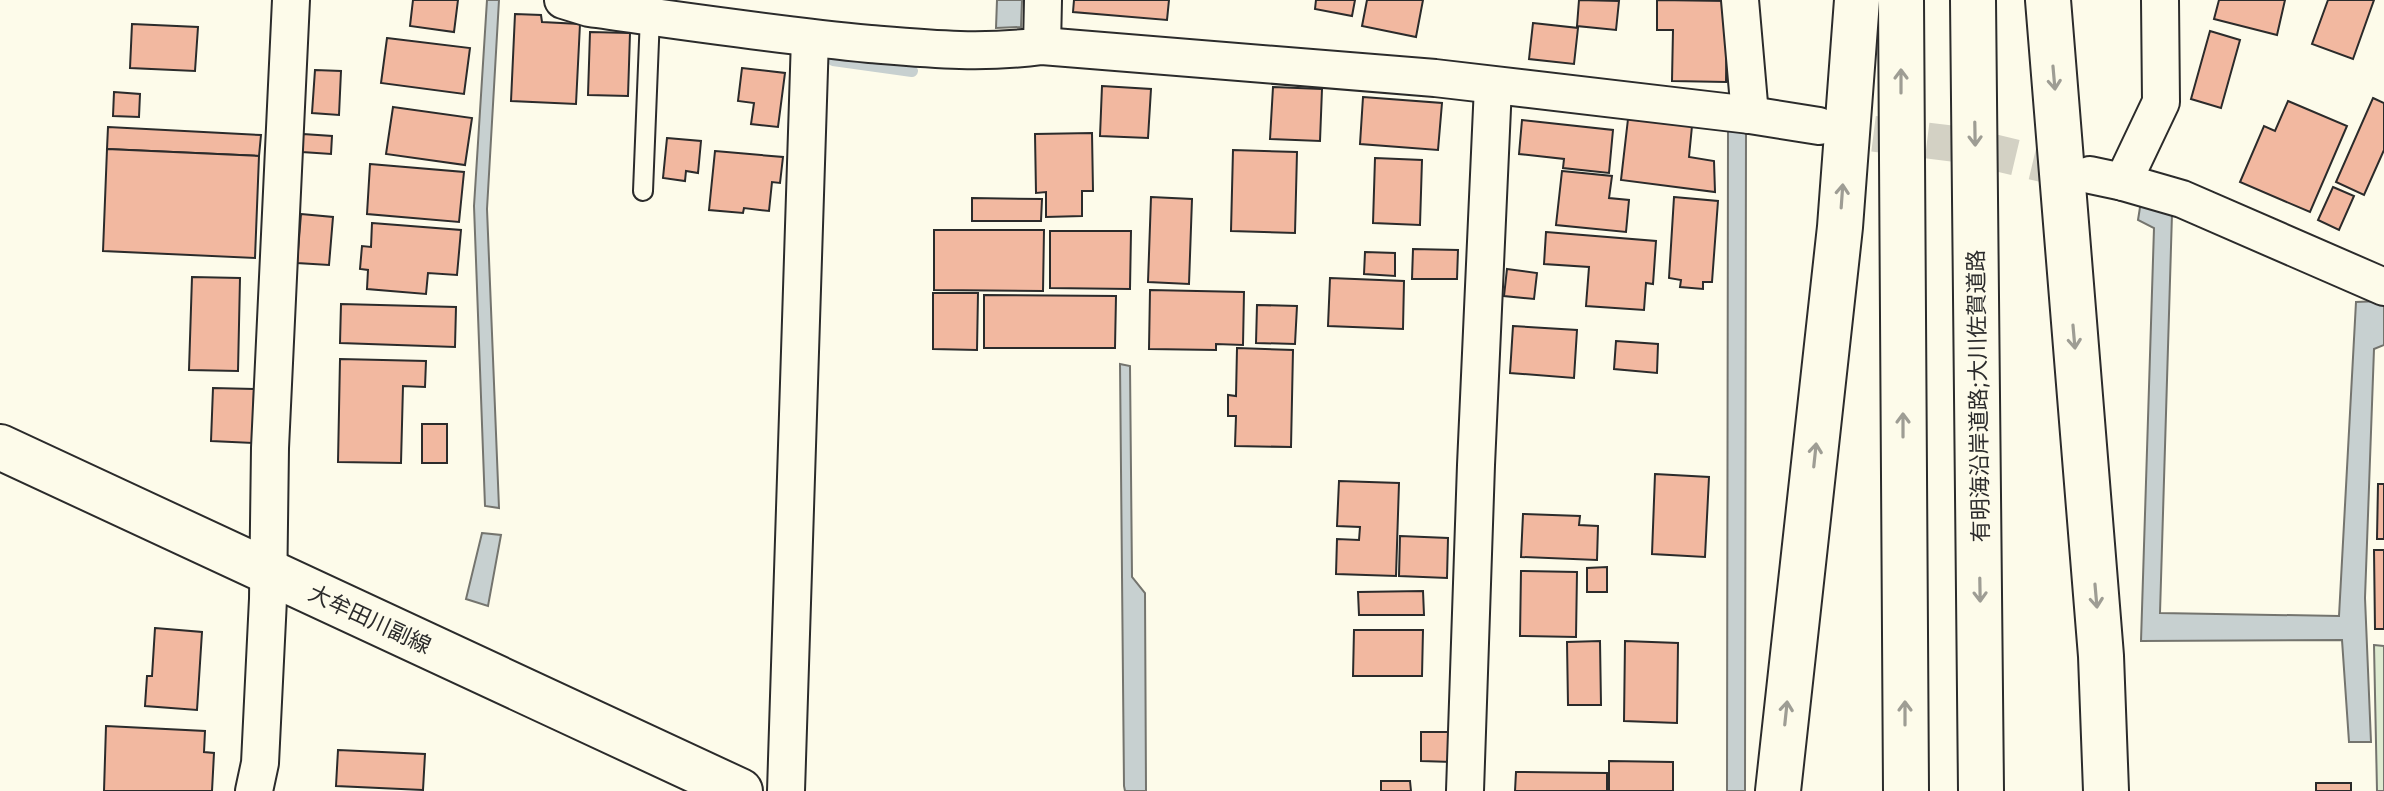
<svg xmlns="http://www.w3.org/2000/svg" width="2384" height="791" font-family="Inter,'Noto Sans JP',sans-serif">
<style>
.green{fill:#deebd1;stroke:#74746e;stroke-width:2}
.water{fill:#c7d0d0;stroke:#74746e;stroke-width:2}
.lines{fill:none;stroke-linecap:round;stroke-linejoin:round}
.stream{stroke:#c7d0d0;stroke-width:12}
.building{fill:#f2b8a0;stroke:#2b2b2b;stroke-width:2}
.street-tunnel{stroke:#d3d1c4;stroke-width:36;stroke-dasharray:36 18;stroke-linecap:butt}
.lane-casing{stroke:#2b2b2b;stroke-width:22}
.street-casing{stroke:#2b2b2b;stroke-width:40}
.primary-casing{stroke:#2b2b2b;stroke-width:48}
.highway-casing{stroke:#2b2b2b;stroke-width:48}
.lane{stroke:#fdfbea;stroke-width:18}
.street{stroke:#fdfbea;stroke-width:36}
.primary{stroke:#fdfbea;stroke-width:44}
.highway{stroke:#fdfbea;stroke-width:44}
.oneway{stroke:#9e9d94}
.labels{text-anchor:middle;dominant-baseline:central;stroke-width:6;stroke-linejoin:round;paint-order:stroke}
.street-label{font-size:22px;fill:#2b2b2b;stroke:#fdfbea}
</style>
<rect width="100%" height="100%" fill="#fdfbea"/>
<path class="green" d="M2374,645L2384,646V791H2377Z"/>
<g class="water">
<path d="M487,0H499L487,209L499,508L485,506L474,206Z"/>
<path d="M997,0H1022L1021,27L996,28Z"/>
<path d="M1746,128L1745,791H1727L1728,129Z"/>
<path d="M2141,201L2172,214L2160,613L2339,616L2356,302L2381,301L2384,306V345L2374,349L2365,598L2371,742H2349L2342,640L2141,641L2154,228L2138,220Z"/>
<path d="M1120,364L1130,366L1132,577L1145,593L1146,791H1125L1124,786Z"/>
<path d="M482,533L501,535L488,606L466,599Z"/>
</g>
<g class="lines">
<path class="stream" d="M833,60L912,71"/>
</g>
<g class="building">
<path d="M413,0H458L454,32L410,26Z"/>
<path d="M1074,0H1169L1167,20L1073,12Z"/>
<path d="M1316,0H1355L1352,16L1315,9Z"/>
<path d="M1367,0H1423L1416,37L1362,26Z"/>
<path d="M1579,0L1619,1L1616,30L1577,26Z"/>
<path d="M1657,0L1727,1L1726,82L1672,81L1673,30H1657Z"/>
<path d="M2219,0H2285L2277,35L2214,19Z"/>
<path d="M2328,0H2374L2353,59L2312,44Z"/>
<path d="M515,14L541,15L542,22L580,24L576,104L511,101Z"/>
<path d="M1533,23L1578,28L1574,64L1529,59Z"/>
<path d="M132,24L198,27L195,71L130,68Z"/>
<path d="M2210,31L2240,40L2221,108L2191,99Z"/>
<path d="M590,32L630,33L628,96L588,95Z"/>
<path d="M387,38L470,48L464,94L381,83Z"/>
<path d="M742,68L785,73L778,127L751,124L754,103L738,101Z"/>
<path d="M315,70L341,71L339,115L312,113Z"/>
<path d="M1102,86L1151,89L1148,138L1100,136Z"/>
<path d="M1273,87L1322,89L1320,141L1270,139Z"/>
<path d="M114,92L140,94L139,117L113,116Z"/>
<path d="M1363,97L1442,103L1438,150L1360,144Z"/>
<path d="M2373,98L2384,103V150L2364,195L2336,182Z"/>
<path d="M2288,101L2347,126L2310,212L2240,182L2264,126L2275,131Z"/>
<path d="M393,107L472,118L465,165L386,154Z"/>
<path d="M1628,119L1692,126L1689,157L1714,161L1715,192L1621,180Z"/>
<path d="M1522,120L1613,130L1609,173L1563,168L1564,159L1519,154Z"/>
<path d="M108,127L261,135L259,156L107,149Z"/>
<path d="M1092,133L1093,191H1082V216L1046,217V192L1036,193L1035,134Z"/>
<path d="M303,134L332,136L331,154L302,152Z"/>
<path d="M667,138L701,141L698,173L686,171L685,181L663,178Z"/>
<path d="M107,149L259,156L255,258L103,251Z"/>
<path d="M1233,150L1297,152L1295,233L1231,231Z"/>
<path d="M715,151L783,157L780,183L772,182L769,211L744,208L743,213L709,210Z"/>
<path d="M1375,158L1422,160L1420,225L1373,223Z"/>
<path d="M370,164L464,172L459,222L367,214Z"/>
<path d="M1562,171L1612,176L1609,198L1629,200L1626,232L1556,225Z"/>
<path d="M2333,187L2354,196L2339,230L2318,220Z"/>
<path d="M1151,197L1192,199L1189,284L1148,282Z"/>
<path d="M1674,197L1718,201L1712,282H1703V289L1680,287L1681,280L1669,278Z"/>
<path d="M972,198L1042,199L1041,221H972Z"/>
<path d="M301,214L333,217L329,265L297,263Z"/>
<path d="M372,223L461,230L457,275L428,273L426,294L367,289L368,270L360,269L362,246L371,247Z"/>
<path d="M934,230H1044L1043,291L934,290Z"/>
<path d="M1050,231H1131L1130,289L1050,288Z"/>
<path d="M1546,232L1656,241L1653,284L1646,283L1644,310L1586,306L1589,267L1544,264Z"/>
<path d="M1413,249L1458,250L1457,279H1412Z"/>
<path d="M1365,252L1395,253V276L1364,274Z"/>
<path d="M1507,269L1537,273L1534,299L1504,296Z"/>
<path d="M192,277L240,278L238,371L189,370Z"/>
<path d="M1330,278L1404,281L1403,329L1328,326Z"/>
<path d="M1150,290L1244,292L1243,345L1216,344V350L1149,349Z"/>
<path d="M933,293H978L977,350L933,349Z"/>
<path d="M984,295L1116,296L1115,348H984Z"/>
<path d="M341,304L456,307L455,347L340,343Z"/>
<path d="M1257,305L1297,306L1295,344L1256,343Z"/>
<path d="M1513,326L1577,330L1574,378L1510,373Z"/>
<path d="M1616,341L1658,344L1657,373L1614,369Z"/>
<path d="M1237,348L1293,350L1291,447L1235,446L1236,416H1228V395L1236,396Z"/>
<path d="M340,359L426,361L425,387L403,386L401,463L338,462Z"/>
<path d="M213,388L254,389L253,443L211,441Z"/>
<rect x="422" y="424" width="25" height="39"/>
<path d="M1655,474L1709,477L1705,557L1652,554Z"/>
<path d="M1339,481L1399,483L1396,576L1336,574L1337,539L1359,540L1360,527L1337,526Z"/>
<path d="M2378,484H2384V539H2377Z"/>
<path d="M1523,514L1580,516L1579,525L1598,526L1597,560L1521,557Z"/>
<path d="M1400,536L1448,538L1447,578L1399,576Z"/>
<path d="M2374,550H2384V629H2375Z"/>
<path d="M1607,567V592H1587V568Z"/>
<path d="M1521,571L1577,572L1576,637L1520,636Z"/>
<path d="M1423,591L1424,615H1359L1358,592Z"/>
<path d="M155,628L202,632L197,710L145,706L147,676H152Z"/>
<path d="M1354,630H1423L1422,676H1353Z"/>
<path d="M1600,641L1601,705H1568L1567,642Z"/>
<path d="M1625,641L1678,643L1677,723L1624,721Z"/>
<path d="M106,726L205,731L204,752L214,753L212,791H104Z"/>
<path d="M1421,732H1451L1452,762L1421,761Z"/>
<path d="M338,750L425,754L423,790L336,786Z"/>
<path d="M1609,761L1673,762V791H1609Z"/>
<path d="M1516,772L1607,773V791H1515Z"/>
<path d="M1381,781H1410L1411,791H1381Z"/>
<rect x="2316" y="783" width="35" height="8"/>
</g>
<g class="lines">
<path class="street-tunnel" d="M1820,127L1963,145L2085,174"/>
<g class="lane-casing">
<path id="lane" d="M643,191L650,16"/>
</g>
<g class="street-casing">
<g id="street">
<path d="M563,0L589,8C683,21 776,35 870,44C930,49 981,54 1042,46L1435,78L1750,115L1819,126"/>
<path d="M1740,0L1750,115"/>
<path d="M1042,46L1043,0"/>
<path d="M2090,175L2123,182L2182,199L2384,287"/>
<path d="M2123,182L2161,102L2160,0"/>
<path d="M254,791L260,763L268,599L270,448L291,0"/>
<path d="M786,791L810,38"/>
<path d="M1465,791L1476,465L1493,86"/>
</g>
</g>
<g class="primary-casing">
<path id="primary" d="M0,447L740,791"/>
</g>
<g class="highway-casing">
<g id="highway">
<path d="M1901,0L1906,791"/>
<path d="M1973,0L1981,791"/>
<path d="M2048,0L2101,656L2106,791"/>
<path d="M1778,791L1840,227L1857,0"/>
</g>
</g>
<use href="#lane" class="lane"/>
<use href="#street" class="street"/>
<use href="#primary" class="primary"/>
<use href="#highway" class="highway"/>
</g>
<defs><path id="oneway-shaft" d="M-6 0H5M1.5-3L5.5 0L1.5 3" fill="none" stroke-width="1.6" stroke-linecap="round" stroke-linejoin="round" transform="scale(2)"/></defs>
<g class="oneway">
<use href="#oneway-shaft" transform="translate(2054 78) rotate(85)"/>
<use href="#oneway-shaft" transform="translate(1901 81) rotate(-90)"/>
<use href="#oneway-shaft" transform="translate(1975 134) rotate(89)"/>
<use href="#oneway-shaft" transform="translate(1842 196) rotate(-86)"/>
<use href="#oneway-shaft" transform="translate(2074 337) rotate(85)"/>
<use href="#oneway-shaft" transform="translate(1903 425) rotate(-90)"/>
<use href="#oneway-shaft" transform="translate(1815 455) rotate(-84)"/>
<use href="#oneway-shaft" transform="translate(1980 590) rotate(89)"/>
<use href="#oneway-shaft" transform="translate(2096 596) rotate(85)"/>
<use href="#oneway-shaft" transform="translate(1786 713) rotate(-84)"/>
<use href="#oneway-shaft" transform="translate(1905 713) rotate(-90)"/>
</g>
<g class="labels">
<g class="street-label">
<text transform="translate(1978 396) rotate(-91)">有明海沿岸道路;大川佐賀道路</text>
<text transform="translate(370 619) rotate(25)">大牟田川副線</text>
</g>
</g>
</svg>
